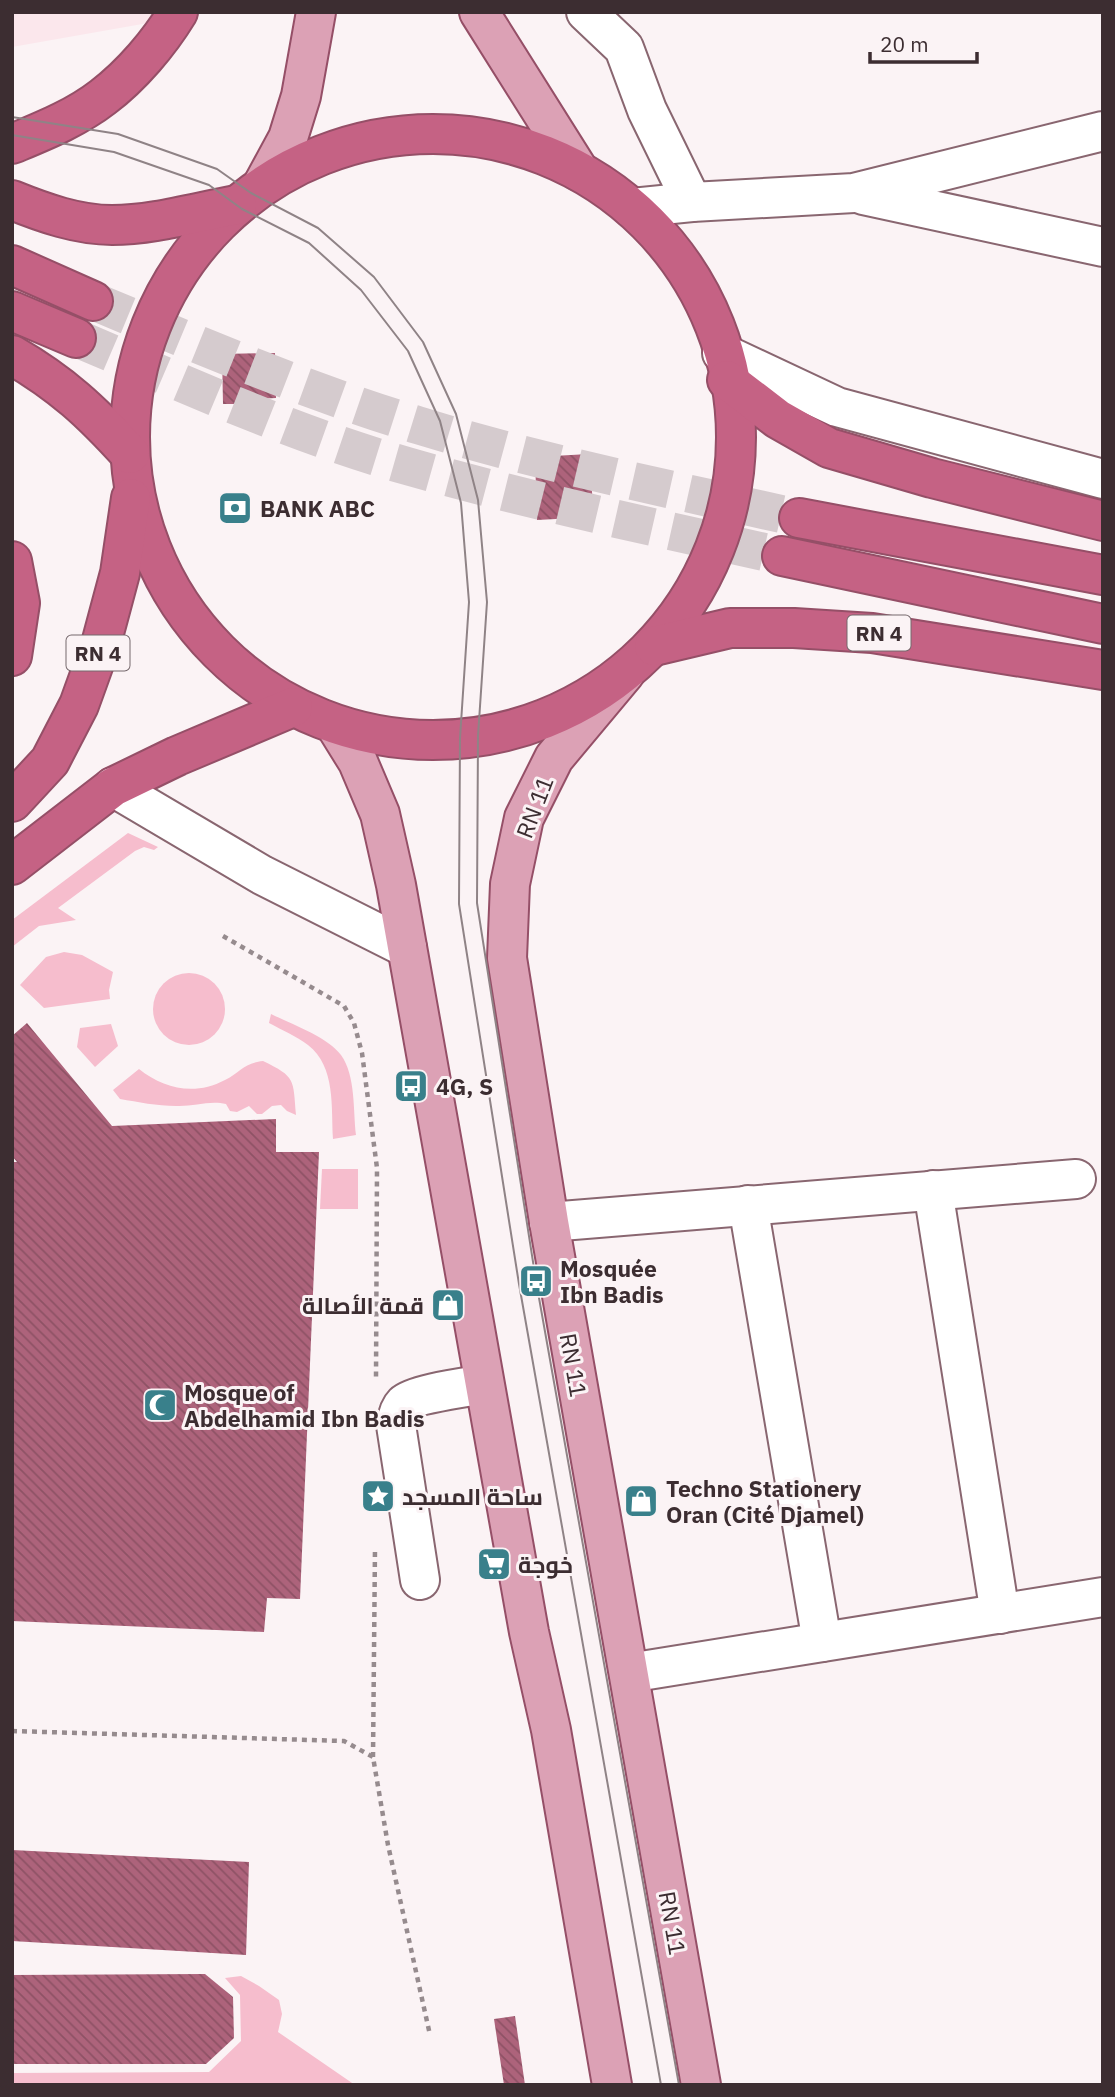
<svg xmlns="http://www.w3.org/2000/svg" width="1115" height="2097" font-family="'IBM Plex Sans',Cairo,sans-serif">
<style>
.built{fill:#fbe7ec}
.grass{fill:#f6bdcd}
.building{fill:url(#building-back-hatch)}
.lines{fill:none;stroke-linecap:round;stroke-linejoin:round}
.highway-tunnel{stroke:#d5cbce;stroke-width:38;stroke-dasharray:38 19;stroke-linecap:butt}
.minor-casing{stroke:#896670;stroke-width:42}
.major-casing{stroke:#954f67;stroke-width:42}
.highway-casing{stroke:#954f67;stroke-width:42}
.path{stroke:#968b8e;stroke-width:4.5;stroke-dasharray:5 5;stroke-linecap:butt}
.minor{stroke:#fff;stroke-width:38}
.major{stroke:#dca1b5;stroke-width:38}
.highway{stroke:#c56284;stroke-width:38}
.tram{stroke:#8f8386;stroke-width:2}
.labels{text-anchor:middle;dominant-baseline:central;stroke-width:6;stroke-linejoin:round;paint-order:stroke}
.shield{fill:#fbf3f5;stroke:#75686c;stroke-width:2}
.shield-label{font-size:21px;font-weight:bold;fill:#3c2d31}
.poi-label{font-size:23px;font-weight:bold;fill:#3c2d31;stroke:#fbf3f5;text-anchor:start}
.street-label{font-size:23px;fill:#3c2d31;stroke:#fbf3f5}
</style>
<defs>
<pattern id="building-back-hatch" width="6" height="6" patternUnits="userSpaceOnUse" patternTransform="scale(1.75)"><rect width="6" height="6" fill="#ad637b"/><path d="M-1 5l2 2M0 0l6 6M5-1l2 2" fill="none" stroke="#8e5265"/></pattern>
</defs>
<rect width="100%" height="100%" fill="#fbf3f5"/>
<path class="built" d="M12,12H155L148,23L12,47Z"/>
<g class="grass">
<path d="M128,833L158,847L154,850L144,847L135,851L58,908L76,920L39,926L12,947V920Z"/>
<path d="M64,952L82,955L113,972L109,990L110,999L44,1008L20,985L46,957Z"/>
<circle cx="189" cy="1009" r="36"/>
<path d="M271,1014C291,1024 328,1037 341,1055C356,1076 353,1111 356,1135L333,1139C331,1107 336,1067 308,1045C296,1036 282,1030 269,1023Z"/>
<path d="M111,1024L118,1046L95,1067L77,1047L80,1028Z"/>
<path d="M263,1061C296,1077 293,1079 296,1115L287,1111L281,1105L272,1106L262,1114H257L249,1106L237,1112L230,1111L226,1104C209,1100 193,1107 176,1106C157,1106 138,1102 120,1099L113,1090L139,1069C164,1089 195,1096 225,1080C241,1072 243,1063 263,1061Z"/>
<path d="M322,1169H358V1209H320Z"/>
<path d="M241,1976L259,1986L279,2000L282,2014L278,2032L355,2085H12V2073L209,2072L241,2041L240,1995L225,1978Z"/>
</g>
<g class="building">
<path d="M275,353L276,398L256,399V404H223L222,354Z"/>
<path d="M589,454L594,517L537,520L535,457Z"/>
<path d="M27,1023L112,1126L276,1119V1152H319L300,1599L267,1598L264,1632L12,1621V1162H17L12,1156V1036Z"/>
<path d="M12,1850L249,1862L246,1955L12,1941Z"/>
<path d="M205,1974L233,1997L234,2038L206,2064H12V1975Z"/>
<path d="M515,2016L525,2085H504L494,2019Z"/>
</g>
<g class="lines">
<g class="highway-tunnel">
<path d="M93,301C199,345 304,390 414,424C540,463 670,489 799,518"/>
<path d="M76,338C185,384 293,434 407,466C530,501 657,528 782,556"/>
</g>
<g class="minor-casing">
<g id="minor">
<path d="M586,12L624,48L647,110L692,202"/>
<path d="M863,195L1103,247"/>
<path d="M632,208L692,202L854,193L1103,131"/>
<path d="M722,353L837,407L1103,479"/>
<path d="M113,787L262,875L407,948"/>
<path d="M933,1190L1000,1614"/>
<path d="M748,1205L822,1642"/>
<path d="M549,1222L1076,1179"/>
<path d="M420,1580L396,1425C397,1418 399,1409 404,1404C414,1394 468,1387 484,1384"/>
<path d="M629,1673L1103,1597"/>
</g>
</g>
<g class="major-casing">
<g id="major">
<path d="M479,12L579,171"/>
<path d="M262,186L288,138L301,96L316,12"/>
<path d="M625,673L554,758L524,818L510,884L507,958L549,1222L701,2085"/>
<path d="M335,725L358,762L380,814L396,885L529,1632L551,1730L612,2085"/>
</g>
</g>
<g class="highway-casing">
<g id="highway">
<circle cx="433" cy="437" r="303"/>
<path d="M12,144C43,131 76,118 103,97C132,75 159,43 178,12"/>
<path d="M12,200C44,213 78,225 112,225C153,225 197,212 237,205"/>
<path d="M12,265L93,301"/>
<path d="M12,311L76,338"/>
<path d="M12,355C62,384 92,412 130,454"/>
<path d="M727,380L778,419L829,448L932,478L1103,521"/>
<path d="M799,518L1103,575"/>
<path d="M782,556L1103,624"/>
<path d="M12,561L20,603L12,656"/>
<path d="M654,646L730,628H794L872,633L1103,670"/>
<path d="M12,802L50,761L79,705L101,644L120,573L131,498"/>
<path d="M12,865L113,787L177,756L293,707"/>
</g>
</g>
<g class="path">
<path d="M223,936L344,1006L354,1023L362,1053L377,1168L376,1378"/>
<path d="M12,1731L344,1741L373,1757L388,1845L430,2035"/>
<path d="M373,1757L375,1548"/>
</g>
<use href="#minor" class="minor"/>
<use href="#major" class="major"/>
<use href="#highway" class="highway"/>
<g class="tram">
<path d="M12,117L118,134L217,169L251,193L318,228L374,277L423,342L456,414L478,500L487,602L478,736L477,903L536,1281L679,2085"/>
<path d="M12,135L114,152L209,185L242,209L309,243L361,290L408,351L440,421L461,503L469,602L460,738L459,904L519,1284L661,2085"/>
</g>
</g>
<defs>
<g id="bank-square" transform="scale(1.75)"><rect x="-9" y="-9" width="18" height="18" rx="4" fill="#39808b" stroke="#fbf3f5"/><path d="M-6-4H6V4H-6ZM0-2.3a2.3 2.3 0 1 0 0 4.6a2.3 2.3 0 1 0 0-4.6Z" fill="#fff"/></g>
<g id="bus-square" transform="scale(1.75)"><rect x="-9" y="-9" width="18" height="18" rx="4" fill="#39808b" stroke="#fbf3f5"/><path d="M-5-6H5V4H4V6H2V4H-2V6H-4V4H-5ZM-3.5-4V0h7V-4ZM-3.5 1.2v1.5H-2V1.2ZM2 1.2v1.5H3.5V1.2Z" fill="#fff"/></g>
<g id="shop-square" transform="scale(1.75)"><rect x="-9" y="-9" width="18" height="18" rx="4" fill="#39808b" stroke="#fbf3f5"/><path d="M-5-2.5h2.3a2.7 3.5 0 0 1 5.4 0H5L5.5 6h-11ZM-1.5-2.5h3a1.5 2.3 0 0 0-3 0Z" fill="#fff"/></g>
<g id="mosque-square" transform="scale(1.75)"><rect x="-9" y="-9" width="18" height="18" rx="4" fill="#39808b" stroke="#fbf3f5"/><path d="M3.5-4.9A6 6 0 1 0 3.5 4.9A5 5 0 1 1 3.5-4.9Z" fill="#fff"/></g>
<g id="sight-square" transform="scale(1.75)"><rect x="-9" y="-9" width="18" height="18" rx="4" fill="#39808b" stroke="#fbf3f5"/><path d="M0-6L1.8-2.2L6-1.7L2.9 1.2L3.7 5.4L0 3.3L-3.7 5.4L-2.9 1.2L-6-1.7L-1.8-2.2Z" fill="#fff"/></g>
<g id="supermarket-square" transform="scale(1.75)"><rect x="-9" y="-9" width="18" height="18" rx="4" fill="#39808b" stroke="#fbf3f5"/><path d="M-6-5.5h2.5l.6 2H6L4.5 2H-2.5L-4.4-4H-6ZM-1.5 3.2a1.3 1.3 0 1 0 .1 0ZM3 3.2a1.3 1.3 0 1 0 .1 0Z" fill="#fff"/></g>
</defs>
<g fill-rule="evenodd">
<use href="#bank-square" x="235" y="508"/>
<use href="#bus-square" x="411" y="1086"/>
<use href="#bus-square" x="536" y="1281"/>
<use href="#shop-square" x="448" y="1305"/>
<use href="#mosque-square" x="160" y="1405"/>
<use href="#sight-square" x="378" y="1496"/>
<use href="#shop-square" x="641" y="1501"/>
<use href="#supermarket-square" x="494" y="1564"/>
</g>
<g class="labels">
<g class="shield">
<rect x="847.5" y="615.5" width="63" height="35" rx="5"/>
<rect x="66.5" y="635.5" width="63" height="35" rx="5"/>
</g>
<g class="shield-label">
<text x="879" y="633">RN 4</text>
<text x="98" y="653">RN 4</text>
</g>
<g class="poi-label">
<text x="260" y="508">BANK ABC</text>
<text x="436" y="1086">4G, S</text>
<text x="560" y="1268">Mosquée<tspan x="560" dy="26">Ibn Badis</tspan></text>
<text x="424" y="1305" text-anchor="end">قمة الأصالة</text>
<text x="184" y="1392">Mosque of<tspan x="184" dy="26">Abdelhamid Ibn Badis</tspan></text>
<text x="666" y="1488">Techno Stationery<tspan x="666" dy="26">Oran (Cité Djamel)</tspan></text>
<text x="402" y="1496">ساحة المسجد</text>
<text x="518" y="1564">خوجة</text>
</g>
<g class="street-label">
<text transform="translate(534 807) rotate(-69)">RN 11</text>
<text transform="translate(574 1365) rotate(80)">RN 11</text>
<text transform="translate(673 1923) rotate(80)">RN 11</text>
</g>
</g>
<rect width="1115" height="2097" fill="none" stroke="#3c2d31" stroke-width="28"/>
<path d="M870 52v10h107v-10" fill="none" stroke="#3c2d31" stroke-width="3.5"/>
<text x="880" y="52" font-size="21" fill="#3c2d31" stroke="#fbf3f5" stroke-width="5" paint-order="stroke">20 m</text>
</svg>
